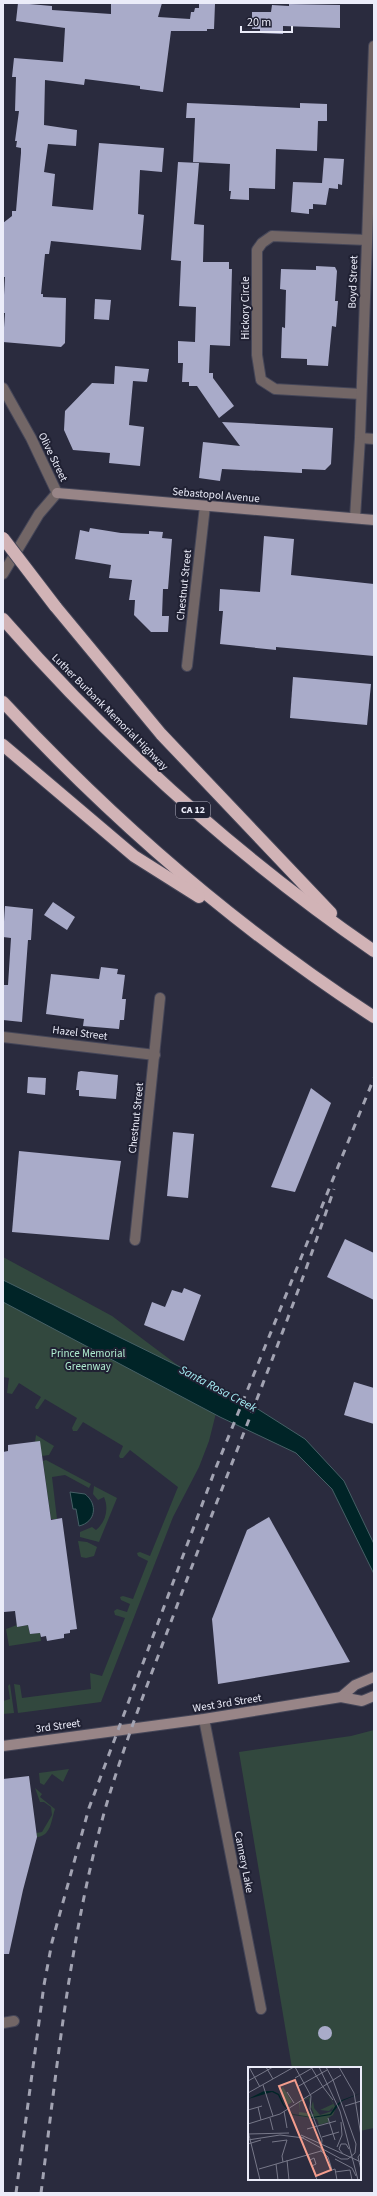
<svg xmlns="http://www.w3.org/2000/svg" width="377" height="2196" font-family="'Source Sans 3',sans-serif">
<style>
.green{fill:#32483e}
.water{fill:#002427;stroke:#466066}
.building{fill:#a9abc9}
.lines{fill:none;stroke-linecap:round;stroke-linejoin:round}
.street-casing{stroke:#454658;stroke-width:12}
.secondary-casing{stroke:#454658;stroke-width:12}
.highway-casing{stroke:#454658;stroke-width:14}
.street{stroke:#726666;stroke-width:10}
.secondary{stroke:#988587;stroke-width:10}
.highway{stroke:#d1b3b6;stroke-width:12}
.rail{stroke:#a2a3b2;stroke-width:3;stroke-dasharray:7 7;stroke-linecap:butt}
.highway-bridge-casing{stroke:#454658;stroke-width:14;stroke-linecap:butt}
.highway-bridge{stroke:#d1b3b6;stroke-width:12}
.labels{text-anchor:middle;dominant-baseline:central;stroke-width:4;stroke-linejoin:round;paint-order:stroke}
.shield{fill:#202133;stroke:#aeafbe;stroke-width:1}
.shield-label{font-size:10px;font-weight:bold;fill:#ebecf9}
.street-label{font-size:11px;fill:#ebecf9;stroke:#202133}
.park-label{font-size:11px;fill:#afecd0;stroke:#202133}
.water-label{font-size:12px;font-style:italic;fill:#a6eff6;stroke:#202133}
.inset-road{fill:none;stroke:#777889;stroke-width:1}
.view{fill:#f49d8d;fill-opacity:0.15;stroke:#f49d8d;stroke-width:2}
.inset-edge{fill:none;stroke:#ebecf9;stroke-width:2}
</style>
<rect width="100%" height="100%" fill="#2a2b3e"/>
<g class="green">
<path d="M3,1257L112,1316L220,1397L209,1441L199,1467L173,1517L101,1702L18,1713L14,1684L20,1685L22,1698L91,1689L90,1673L102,1676L125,1618L115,1615L114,1611L117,1609L127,1612L130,1604L121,1600L120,1597L123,1596L133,1599L148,1561L138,1556L137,1553L140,1552L150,1556L178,1487L130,1450L123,1458H120L119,1456L123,1446L83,1422L77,1431H73L72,1428L77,1418L45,1399L38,1409H36L35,1407L41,1397L19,1383L12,1394L7,1393L9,1378L3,1377Z"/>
<path d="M36,1435L54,1446L49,1455L42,1456L35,1442Z"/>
<path d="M46,1460L91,1484L89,1488L65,1475L52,1477L57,1519H51L43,1461Z"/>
<path d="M94,1486L117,1498L99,1542L80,1537V1532L92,1527L96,1530C106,1522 109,1508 104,1497L98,1500L93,1494Z"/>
<path d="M78,1541L87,1542L97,1547L94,1556L86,1558L81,1557Z"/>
<path d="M17,1625V1627L28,1625L30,1634L40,1633L41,1641L9,1646L6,1629Z"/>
<path d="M10,1684L14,1713L3,1714V1701L10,1699L8,1686Z"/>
<path d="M374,1730V2128L360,2131V2068H292L239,1752L351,1736Z"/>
<path d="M69,1769L63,1782L52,1774L44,1785L40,1783L39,1773Z"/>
<path d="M35,1788L42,1794L40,1797L55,1809C51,1821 51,1836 37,1837L36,1833L42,1832L52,1815L51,1807L44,1802H40Z"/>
</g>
<g class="water">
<path d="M3,1280L231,1392L305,1439L344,1481L374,1544V1574L332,1489L296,1453L220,1417L3,1302Z"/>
<path d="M70,1492L85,1494C98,1504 96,1522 79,1526L76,1509H73Z"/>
</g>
<g class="building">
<path d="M18,3L52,6V10L111,14V3H162L158,17L190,19L191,12H194L195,8H199V3L215,4L214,29H207V31H171L163,92L140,89V86L85,79L84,85L45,80L44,125L77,130L76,146L48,144L44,172L55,174L52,206L93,210L99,143L164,148L162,172L140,170L138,214L144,215L141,250L51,241L49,254H45L41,294H43V297L66,298L65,343L61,347L3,342L5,313H3L5,277H3V223L12,216V211H16L21,153V148L16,147L17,141H15L19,111H15L16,77H12L14,58L63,62L65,28L16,21Z"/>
<path d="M289,4L340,5V28L283,26V34L260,33V29H252V12H271L272,5L289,6Z"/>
<path d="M187,103L300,108V103L327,104V121H318L317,151L276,149L275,189L249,188V200L230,199L231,191H229L230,164L193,162L195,118H186Z"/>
<path d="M324,158L344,159L342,185L338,184V189L329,188L326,205L313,204V209H309V214L291,212L293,182L322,183Z"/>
<path d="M178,162L199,163L194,224L204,225L203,262H229V269H232L230,346L210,345L209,373H213V378L234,406L219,418L197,386H189V382H182L183,363H178V341L195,342L196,307L179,306L181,261L171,260Z"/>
<path d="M316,266L335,267L337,271L335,301H338L336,327L332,326L328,366L307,365V359L281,358L282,327L285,328L286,290L280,289L281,269L316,270Z"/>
<path d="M95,299L111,300L109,320L94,319Z"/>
<path d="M115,366L149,369L147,382L133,381L129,425L144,427L140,466L109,463L110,453L73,450L64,430L65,411L92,383L114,384Z"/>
<path d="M222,422L333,428L331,464L325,470L302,469V473L222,469L220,481L199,478L203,442L240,446Z"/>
<path d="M90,528L121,533L149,534V531L163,532L162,538L172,539L168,589H163L162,616H169L168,632H151L134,615L135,600H129L132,580L109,578L111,565L75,559L80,530L89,532Z"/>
<path d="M264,536L294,539L291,575L374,584V656L276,647V650L220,644L223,611H219L220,589L260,592Z"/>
<path d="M293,677L371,684L367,725L290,718Z"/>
<path d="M53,902L75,917L67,930L44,915Z"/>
<path d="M5,906L33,909L31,940H28L22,1022L3,1020V985H8L11,938L3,937Z"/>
<path d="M101,967L118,969L117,974L125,975L122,999H126L124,1020H120L119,1029L83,1026L84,1019L46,1014L51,974L99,979Z"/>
<path d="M81,1071L118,1075L116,1099L79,1096V1090H76L78,1072Z"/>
<path d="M28,1077L46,1078L45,1095L27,1093Z"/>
<path d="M311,1088L331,1103L295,1192L271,1187Z"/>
<path d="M173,1132L194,1134L188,1198L167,1196Z"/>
<path d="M19,1151L121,1161L109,1240L12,1232Z"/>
<path d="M345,1239L374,1253V1300L327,1277Z"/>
<path d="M184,1288L201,1295L184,1341L144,1325L152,1302L165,1307L172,1290L182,1293Z"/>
<path d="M354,1382L374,1388V1424L344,1415Z"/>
<path d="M40,1441L51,1520L62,1518L77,1629L70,1630V1633L64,1634V1638L47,1641L46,1636L41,1637L40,1633L30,1634L28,1625L17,1627L15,1611L4,1612L3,1602V1452L8,1451V1445Z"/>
<path d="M269,1517L350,1662L218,1684L212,1619L247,1530Z"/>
<path d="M29,1776L37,1837L23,1890L9,1954H3V1779Z"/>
<circle cx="325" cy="2033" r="7"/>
</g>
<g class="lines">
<g class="street-casing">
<g id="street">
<path d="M3,388L31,438L57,493L39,514L3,574"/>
<path d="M361,394L275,389L261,380L257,355V250L262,243L272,236L367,240"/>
<path d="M360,438L374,439"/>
<path d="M355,518L360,438L374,46"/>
<path d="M187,666L205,506"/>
<path d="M3,1037L155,1055"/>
<path d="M135,1240L160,998"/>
<path d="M204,1719L261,2009"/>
<path d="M3,2023L14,2021"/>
</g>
</g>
<g class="secondary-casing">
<g id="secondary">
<path d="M57,493L374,520"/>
<path d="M341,1697L355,1685L374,1677"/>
<path d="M3,1746L204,1719L341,1697L362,1701L374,1696"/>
</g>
</g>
<g class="highway-casing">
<g id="highway">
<path d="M55,606L161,734L331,913"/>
<path d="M3,619C114,746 235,855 374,951"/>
<path d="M3,702C114,822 237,928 374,1017"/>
<path d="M3,745L134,856L199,897"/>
</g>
</g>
<use href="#street" class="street"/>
<use href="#secondary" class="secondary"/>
<use href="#highway" class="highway"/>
<g class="rail">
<path d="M16,2193L44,1985L52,1942L89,1808L215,1470L374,1078"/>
<path d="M41,2193C57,2066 70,1937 104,1813C123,1747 148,1683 172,1619C226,1475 285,1334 334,1189"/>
</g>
<g class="highway-bridge-casing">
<path id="highway-bridge" d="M3,538L55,606"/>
</g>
<use href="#highway-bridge" class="highway-bridge"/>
</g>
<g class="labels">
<rect class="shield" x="176" y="802" width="34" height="16" rx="3"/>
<g class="shield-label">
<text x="193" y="810">CA 12</text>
</g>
<g class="street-label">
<text transform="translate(353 282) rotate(-88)">Boyd Street</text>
<text transform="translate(245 308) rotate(-90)">Hickory Circle</text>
<text transform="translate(53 457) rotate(64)">Olive Street</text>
<text transform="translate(216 495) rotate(5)">Sebastopol Avenue</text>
<text transform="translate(184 585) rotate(-84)">Chestnut Street</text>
<text transform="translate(110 712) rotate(45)">Luther Burbank Memorial Highway</text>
<text transform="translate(80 1033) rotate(7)">Hazel Street</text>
<text transform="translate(136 1118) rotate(-84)">Chestnut Street</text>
<text transform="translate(227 1703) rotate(-9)">West 3rd Street</text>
<text transform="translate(58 1726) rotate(-8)">3rd Street</text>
<text transform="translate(244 1862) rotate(79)">Cannery Lake</text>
</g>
<g class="park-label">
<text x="88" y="1353">Prince Memorial<tspan x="88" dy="13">Greenway</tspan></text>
</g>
<g class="water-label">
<text transform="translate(218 1389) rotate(28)">Santa Rosa Creek</text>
</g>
</g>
<g transform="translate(248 2067)">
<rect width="113" height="113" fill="#2a2b3e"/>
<path d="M35,20L44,35L38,39L32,24ZM78,24L88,41L85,48L80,51L81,55L71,58L69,52L51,49V35L61,30L63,32L61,36V37V31L52,35L51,45L66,47L63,40L65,34L67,46L66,41L72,48L84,44L85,40L81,44L72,43L85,37Z" fill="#32483e"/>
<path d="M16,24H25L31,27L36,38L45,47L64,50L82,47L88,38L94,33L113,26L94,34L83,48L64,51L45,48L35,38L30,28L24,25L0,32Z" fill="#002427"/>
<path class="inset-road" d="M1,0L12,20M18,0L25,12M47,0L63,29L62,42L74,73L73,84M63,0L75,20M71,0L92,44L110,113M78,0L85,13M91,0L106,26L113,69M47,11L66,0M0,14L25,0M15,18L25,49M49,20L79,3M75,20L85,33M39,25L46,36M0,26L46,0M97,39L113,34M10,40L13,53M0,43L14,39M36,44L39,61M22,51L25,63M80,51L87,73M0,57L32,47L93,8M59,62L88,54M0,64L12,113M0,67L41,66M53,68L113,95M53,70L93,92H100L107,86L108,77L85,13M74,70L91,65M0,73L32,68L56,71M24,75L39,73L34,89L35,95M0,77L13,73M89,80L94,68L93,55M73,84L80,90L84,103L87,102L89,113M113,86L110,90L113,103M60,87L69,113M95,87L91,82L93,77H98L101,82M87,92L104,101L108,109M39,93L41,113M62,93L66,91L68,97L64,99M28,97L30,113M11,102L73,84M87,105L102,103L104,113"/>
<path class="view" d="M47,13L83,103L68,109L31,19Z"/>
<rect width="113" height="113" class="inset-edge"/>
</g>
<rect width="377" height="2196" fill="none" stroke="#ebecf9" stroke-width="8"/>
<path d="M241 26v6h51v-6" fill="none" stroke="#ebecf9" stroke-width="2"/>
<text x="247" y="26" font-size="12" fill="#ebecf9" stroke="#202133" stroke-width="3" paint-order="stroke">20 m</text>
</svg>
